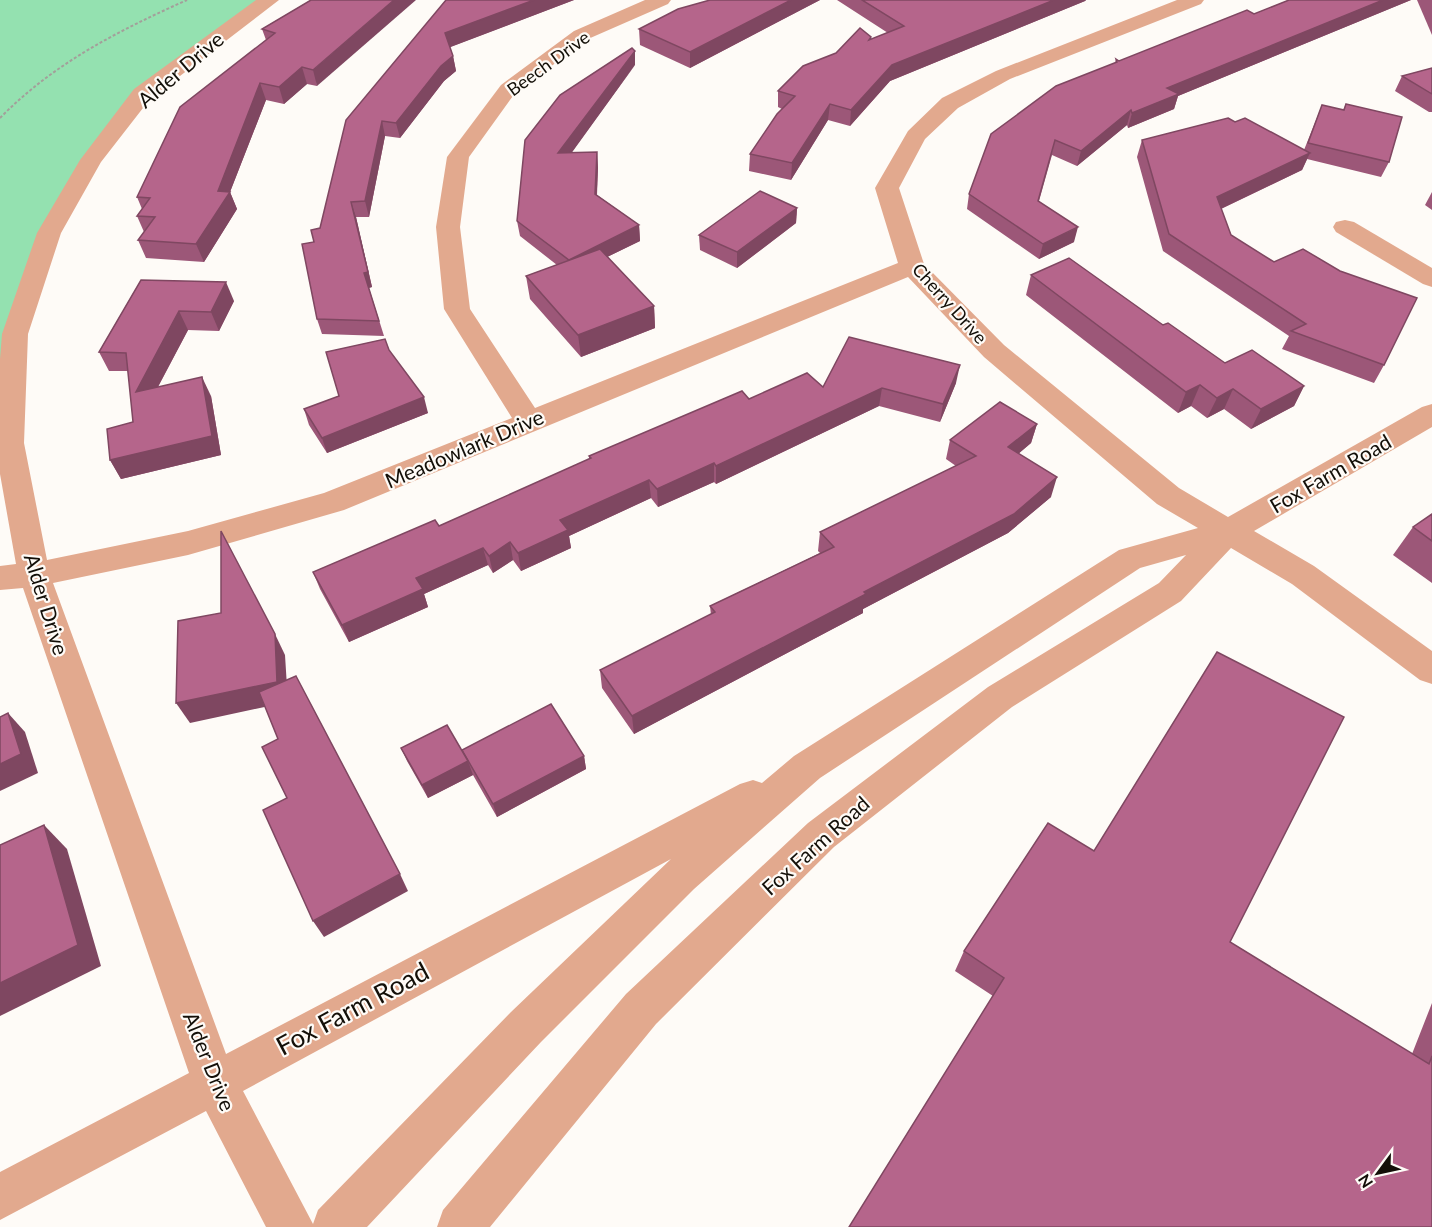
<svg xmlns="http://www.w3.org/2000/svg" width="1432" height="1227" font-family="Lato,sans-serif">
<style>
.green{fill:#94e1b0}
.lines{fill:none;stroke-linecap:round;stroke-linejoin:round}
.path{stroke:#a39f9a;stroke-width:2;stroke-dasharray:3 2;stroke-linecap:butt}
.minor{fill:#e2a98e;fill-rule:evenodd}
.wall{fill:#9c5778}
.shaded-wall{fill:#7f4761}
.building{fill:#b5658b;stroke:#7f4761;stroke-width:1.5}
.labels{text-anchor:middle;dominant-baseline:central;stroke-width:4.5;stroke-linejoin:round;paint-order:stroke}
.far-street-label{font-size:18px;fill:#130f08;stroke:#fefbf7}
.street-label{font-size:21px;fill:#130f08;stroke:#fefbf7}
.near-street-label{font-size:26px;fill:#130f08;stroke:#fefbf7}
</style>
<rect width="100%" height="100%" fill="#fefbf7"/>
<path class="green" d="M0,0H270L142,94L49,233L0,402Z"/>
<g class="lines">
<path class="path" d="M0,118C54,63 118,31 187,0"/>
<g class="minor">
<path d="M256,0H279L150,99L101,162L61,233L28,334L24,443L47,560L188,531L324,493L512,418L444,309L436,227L447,157L501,85L574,31L645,0H671L668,4L588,39L515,93L469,157L460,227L470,309L535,408L898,263L875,188L908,131L942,98L996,71L1177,0H1204L1201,4L1010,79L958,108L925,139L899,188L924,264L1004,345L1179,488L1228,517L1422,407L1432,404V427L1254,531L1314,566L1432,651V684L1420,680L1292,584L1231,548L1181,601L1012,707L834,847L656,1024L490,1227H437L443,1210L626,994L808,823L988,687L1159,583L1186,555L1140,568L820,778L694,889L541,1042L367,1227H266L206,1111L0,1220V1172L189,1073L23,588L0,590V566L16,564L0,474V359L2,334L37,233L80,160L134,89ZM908,277L984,357L1157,504L1198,528L1119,550L794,756L762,783L753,780L740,784L226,1054L53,583L188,555L344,510ZM671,859L511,1012L318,1210L313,1224L243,1091Z"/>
<path d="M1345,220L1354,222L1432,268V287L1423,284L1336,232L1333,227L1336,222Z"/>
</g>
</g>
<g class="wall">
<path d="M311,0L317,86L307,84L284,104L266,100L230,192L237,209L204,262L146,258L138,240L144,232L137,216L142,209L137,197L266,40L262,29Z"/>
<path d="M446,0H574L450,47L453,56L456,71L444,81L400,138L385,136L369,217H356L372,287L369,288L384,336L322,334L317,319L314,242L320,228Z"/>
<path d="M710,0H820L690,68L640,45L639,29Z"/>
<path d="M837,0H1086L1085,1L890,81L850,126L828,120L791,180L749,171L750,154L782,109L778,107V91L871,39L888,33Z"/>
<path d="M1289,0H1411L1178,96L1174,109L1128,128L1127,125L1077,166L1052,155L1039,201L1074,242L1039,259L967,209L969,194L1115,63L1116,59L1119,61L1254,14Z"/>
<path d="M1417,0H1432V35Z"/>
<path d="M635,65L571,153L597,152L598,168L597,195L639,225L640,241L607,257L654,306L655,328L581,357L530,299L526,276L557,265L520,236L517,221Z"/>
<path d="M1432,68V112H1429L1395,91L1402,76Z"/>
<path d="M1346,104L1389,162L1381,177L1307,159L1302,170L1221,209L1231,235L1384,365L1374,383L1282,349L1289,336L1163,251L1137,157L1142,140L1235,122L1304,150L1322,105L1343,110Z"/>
<path d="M1432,192V210L1425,205Z"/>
<path d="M797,208L796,223L737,268L700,250L699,235Z"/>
<path d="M1031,275L1163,325L1225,363L1304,386L1294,406L1251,429L1224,409L1207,418L1191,406L1178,413L1026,295Z"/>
<path d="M141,280L234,301L219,331L188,330L158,387L211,396L221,455L121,479L110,460L133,422L128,371H109L99,352Z"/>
<path d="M389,350L428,413L327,453L309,425L304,409L339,396Z"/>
<path d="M956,383L940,422L879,406L716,484L714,482L658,507L651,498L569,536L571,548L521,571L513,560L493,573L488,565L424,594L428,607L349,642L320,589L313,572L439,526L589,459V456L749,399L823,387Z"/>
<path d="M1037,424L1031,443L1018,454L1051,497L1008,533L863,609V613L634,734L602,688L600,670L711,615L710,606L820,553L818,551L820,532L956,466L946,459L950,440Z"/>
<path d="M1432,514V583L1393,555L1413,527Z"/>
<path d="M401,748L584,756L586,769L497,817L473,775L428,798L407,761Z"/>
<path d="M1230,942L1412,1054L1432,1003V1227L993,996L955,971L964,951Z"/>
</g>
<g class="shaded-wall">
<path d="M394,0H416L317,86L313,70Z"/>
<path d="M534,0H574L448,48L445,33Z"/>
<path d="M791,0H820L690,68V52Z"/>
<path d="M1054,0H1086L1085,1L890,81L850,126L851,110L892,65Z"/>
<path d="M1383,0H1411L1178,96L1174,109L1128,128L1132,113L1167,88Z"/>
<path d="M635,51V65L560,169L558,153Z"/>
<path d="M453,56L456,71L444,81L400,138L396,123L441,66Z"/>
<path d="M302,67L307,84L284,104L279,87Z"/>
<path d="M260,83L266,100L230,192L237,209L204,262L196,244Z"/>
<path d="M830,104L828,120L791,180L792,163Z"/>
<path d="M1131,110L1127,125L1077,166L1081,151Z"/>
<path d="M382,121L385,136L369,217L365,201Z"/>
<path d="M597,152L598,168L596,209L595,194Z"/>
<path d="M1310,153L1302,170L1210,214L1217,197Z"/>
<path d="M351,202L356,217L372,287L368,288L364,273Z"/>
<path d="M797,208L796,223L737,268V252Z"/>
<path d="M639,225L640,241L570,275L569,260Z"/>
<path d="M1078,227L1074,242L1039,259L1043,244Z"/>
<path d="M226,282L234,301L219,331L211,312Z"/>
<path d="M654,306L655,328L581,357L578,335Z"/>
<path d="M179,311L188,330L145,411L136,392Z"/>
<path d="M960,365L956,383L940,422L943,404Z"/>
<path d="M202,377L211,396L221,455L121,479L110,460Z"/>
<path d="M1200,385L1191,406L1178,413L1186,392Z"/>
<path d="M1304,386L1294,406L1251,429L1261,409Z"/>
<path d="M882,388L879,406L716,484V466Z"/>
<path d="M1233,389L1224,409L1207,418L1217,398Z"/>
<path d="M424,397L428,413L327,453L322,438Z"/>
<path d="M1037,424L1031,443L1003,467L1008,447Z"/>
<path d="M714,463V482L658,507L657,489Z"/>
<path d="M1057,477L1051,497L1008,533L863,609V613L634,734L632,716L864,592Z"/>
<path d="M649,480L651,498L569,536L571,548L521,571L518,553L560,520Z"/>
<path d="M510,542L513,560L493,573L489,556Z"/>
<path d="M483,548L488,565L424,594L428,607L349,642L342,625L416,578Z"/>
<path d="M275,634L285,655L288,702L190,723L176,703Z"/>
<path d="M8,713L25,732L38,773L0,791V764Z"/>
<path d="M584,756L586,769L497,817L493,804Z"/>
<path d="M468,761L473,775L428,798L422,785Z"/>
<path d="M44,825L67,849L101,966L0,1016V983Z"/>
<path d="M400,874L408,891L324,937L313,921Z"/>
</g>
<g class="building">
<path d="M311,0H394L313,70L302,67L279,87L260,83L218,191L230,192L196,244L138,240L155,217L137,216L150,198L137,197L180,107L275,33L262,29Z"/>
<path d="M446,0H534L445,33L453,56L441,66L396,123L382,121L365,201L351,202L368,272L364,273L379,321L317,319L302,244L314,242L311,230L320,228L346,120Z"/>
<path d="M710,0H791L690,52L639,29L678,9Z"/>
<path d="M862,0H1054L892,65L851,110L830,104L792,163L750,154L777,114L795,96L778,91L803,66L836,53L860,28L871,37L869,40L904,26Z"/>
<path d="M1289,0H1383L1167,88L1179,94L1132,113L1131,110L1081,151L1055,140L1038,201L1078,227L1043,244L969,194L991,134L1056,86L1117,62L1116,59L1119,61L1247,10L1254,14Z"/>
<path d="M632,48L635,51L558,153L597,152L595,194L639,225L569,260L517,221L525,140L560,95Z"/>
<path d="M1432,68V94L1402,76Z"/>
<path d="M1346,104L1402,117L1389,162L1308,143L1322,105L1344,110Z"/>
<path d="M1228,118L1235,122L1245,118L1310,153L1217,197L1231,235L1274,262L1303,249L1340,271L1417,298L1384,365L1291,331L1306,324L1169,234L1142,140Z"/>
<path d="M760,191L797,208L737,252L699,235Z"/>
<path d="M600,249L654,306L578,335L526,276Z"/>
<path d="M1069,258L1163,325L1168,323L1225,363L1252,350L1304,386L1261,409L1233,389L1217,398L1200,385L1186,392L1031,275Z"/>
<path d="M141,280L226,282L211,312L179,311L136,392L202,377L212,436L110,460L107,429L133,422L126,353L99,352Z"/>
<path d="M849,337L960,365L943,404L882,388L716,466L714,463L657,489L649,480L560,520L568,530L518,553L510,542L489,556L483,548L416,578L423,589L342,625L313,572L435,520L439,526L591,458L589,456L742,391L749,399L807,373L823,387Z"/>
<path d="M385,339L389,350L424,397L322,438L304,409L339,396L326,352Z"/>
<path d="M1000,402L1037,424L1008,447L1057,477L1014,514L864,592L866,594L632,716L600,670L715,612L710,606L834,547L820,532L976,456L950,440Z"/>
<path d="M1432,514V541L1413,527Z"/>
<path d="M221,531L275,634L277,682L176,703L178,621L221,613Z"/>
<path d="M1217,652L1344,717L1230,942L1429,1064L1432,1056V1227H849L1004,978L964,951L1048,823L1094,851Z"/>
<path d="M296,676L400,874L313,921L263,810L287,798L262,747L278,739L259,692Z"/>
<path d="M551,704L584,756L493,804L462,750Z"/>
<path d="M8,713L21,754L0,764V717Z"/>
<path d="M447,725L468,761L422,785L401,748Z"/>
<path d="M44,825L78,945L0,983V845Z"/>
</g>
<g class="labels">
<g class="far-street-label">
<text transform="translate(548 63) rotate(-36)">Beech Drive</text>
<text transform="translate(950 303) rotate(48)">Cherry Drive</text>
</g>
<g class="street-label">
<text transform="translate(180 69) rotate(-40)">Alder Drive</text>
<text transform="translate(464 448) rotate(-23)">Meadowlark Drive</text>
<text transform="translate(1330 473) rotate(-30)">Fox Farm Road</text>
<text transform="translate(47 604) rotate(73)">Alder Drive</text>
<text transform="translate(815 845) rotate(-42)">Fox Farm Road</text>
<text transform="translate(210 1061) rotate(68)">Alder Drive</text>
</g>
<g class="near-street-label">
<text transform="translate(352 1008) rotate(-28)">Fox Farm Road</text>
</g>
</g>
<g transform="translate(1378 1173) rotate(237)" stroke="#fefbf7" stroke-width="4.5" paint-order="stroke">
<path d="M0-4.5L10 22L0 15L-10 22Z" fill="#130f08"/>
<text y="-9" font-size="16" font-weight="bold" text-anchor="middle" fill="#130f08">N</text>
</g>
</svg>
